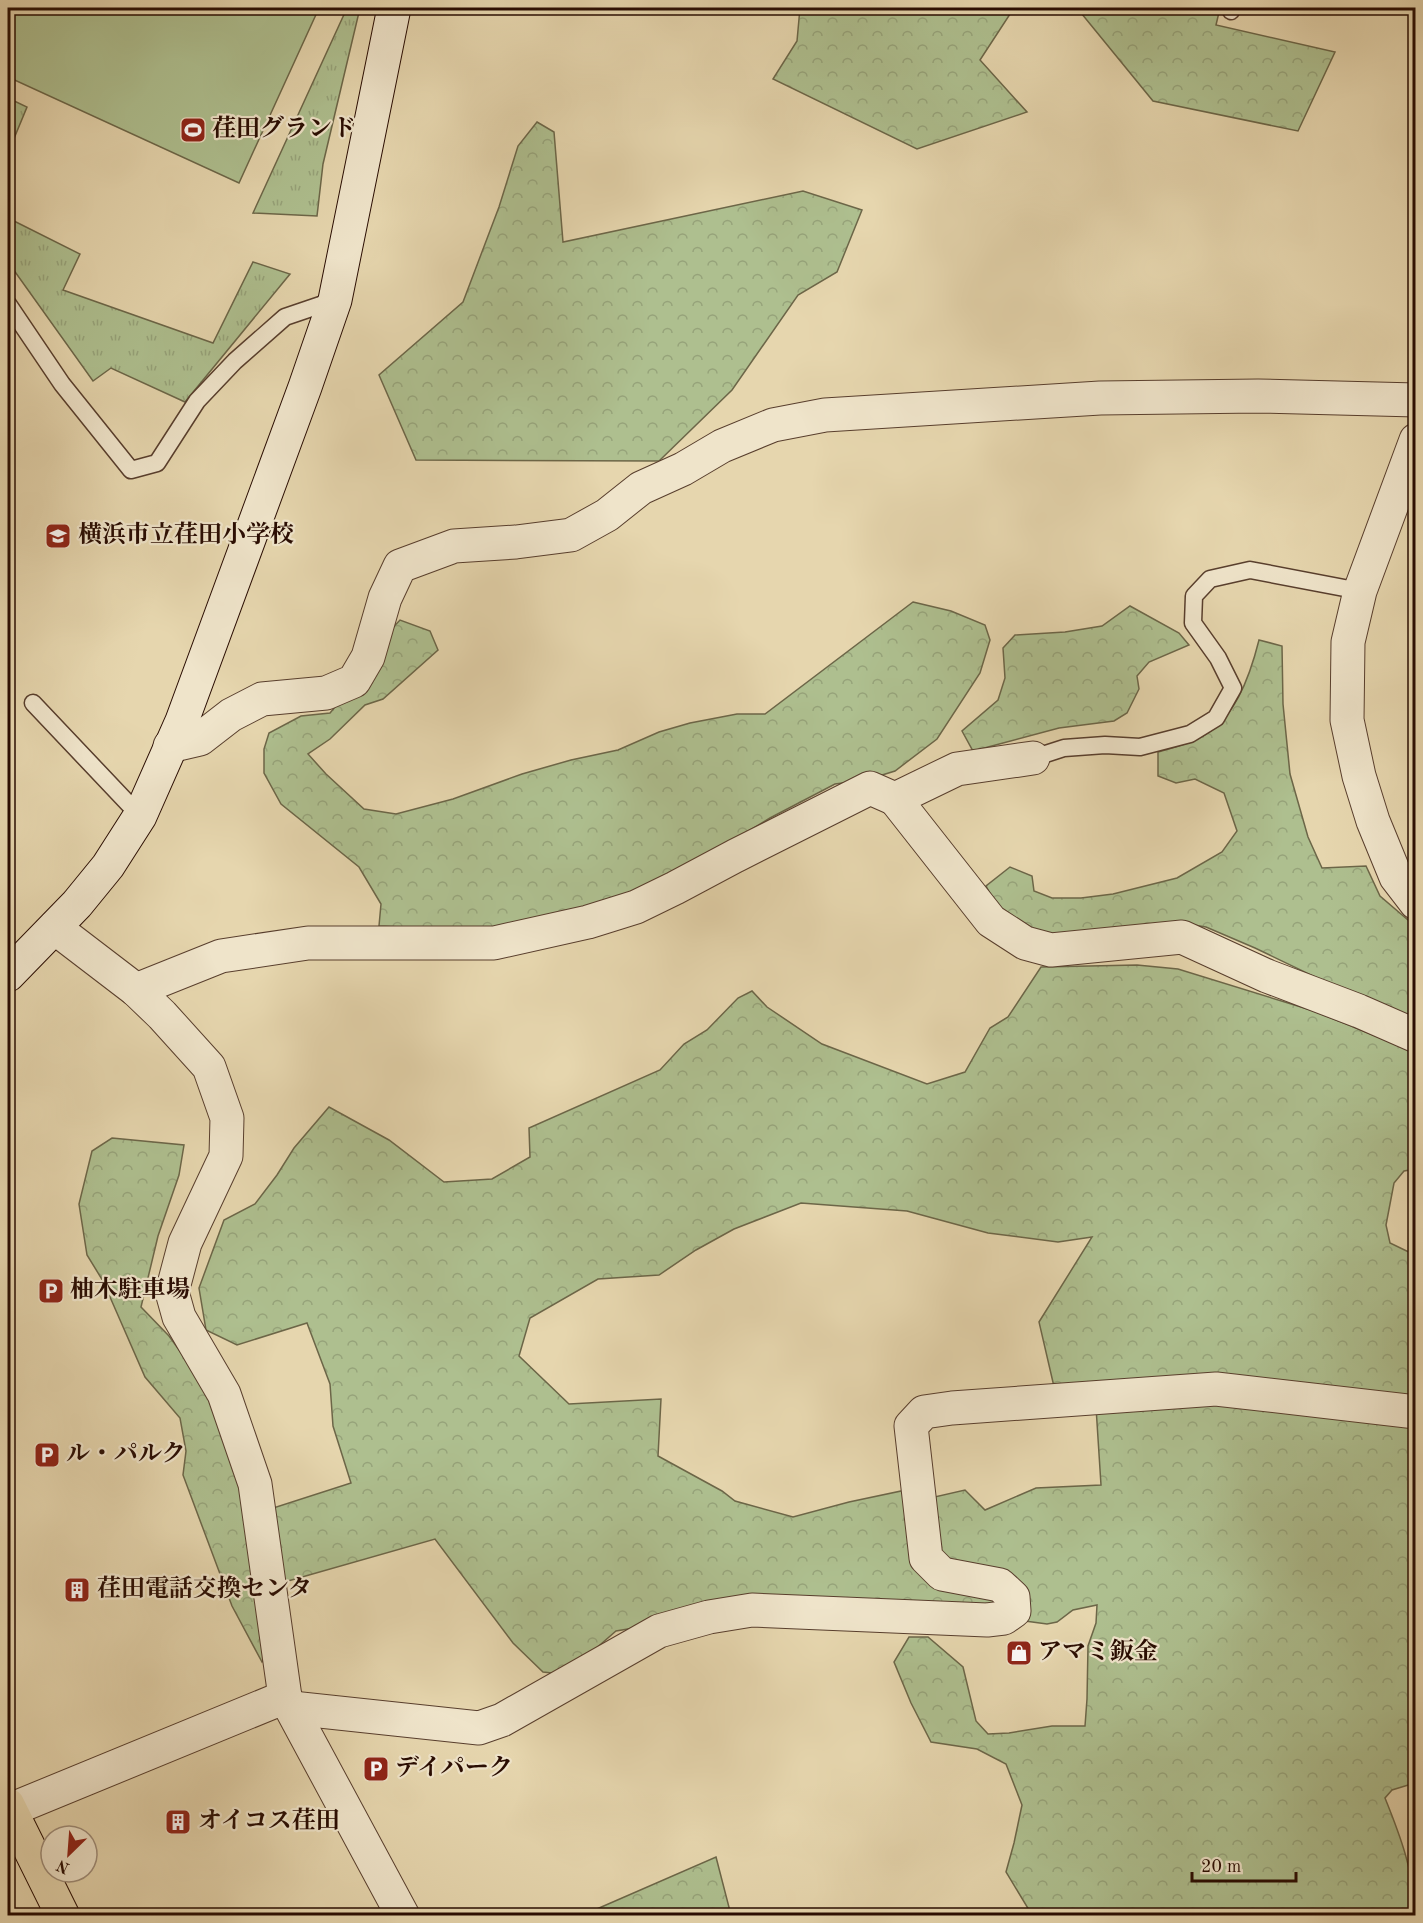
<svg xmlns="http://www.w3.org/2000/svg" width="1423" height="1923" font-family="'Old Standard TT','Noto Serif JP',serif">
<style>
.grass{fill:url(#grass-tufts);stroke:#6c6648;stroke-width:1.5}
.forest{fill:url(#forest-crowns);stroke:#6c6648;stroke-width:1.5}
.garden{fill:#aebf8f;stroke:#6c6648;stroke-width:1.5}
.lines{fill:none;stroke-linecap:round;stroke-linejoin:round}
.lane-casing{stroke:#583e2d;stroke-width:19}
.street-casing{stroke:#583e2d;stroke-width:35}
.secondary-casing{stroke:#290c02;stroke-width:35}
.primary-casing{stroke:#290c02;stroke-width:35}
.lane{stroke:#efe4ca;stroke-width:16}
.street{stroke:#efe4ca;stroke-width:33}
.secondary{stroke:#efe4ca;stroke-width:33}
.primary{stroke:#e6d6ae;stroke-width:33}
.labels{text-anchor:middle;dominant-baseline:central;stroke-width:4.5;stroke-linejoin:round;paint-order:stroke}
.poi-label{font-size:24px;font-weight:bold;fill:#290c02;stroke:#efe4ca;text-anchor:start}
</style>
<defs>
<pattern id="grass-tufts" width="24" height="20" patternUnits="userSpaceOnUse" patternTransform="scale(1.5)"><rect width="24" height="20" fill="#aebf8f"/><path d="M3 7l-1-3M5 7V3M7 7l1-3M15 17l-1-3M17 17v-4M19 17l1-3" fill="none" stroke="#96a37a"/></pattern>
<pattern id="forest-crowns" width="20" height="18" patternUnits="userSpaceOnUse" patternTransform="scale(1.5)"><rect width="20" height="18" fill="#aebf8f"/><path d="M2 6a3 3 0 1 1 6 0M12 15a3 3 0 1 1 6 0" fill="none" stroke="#96a37a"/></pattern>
</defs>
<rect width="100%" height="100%" fill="#e6d6ae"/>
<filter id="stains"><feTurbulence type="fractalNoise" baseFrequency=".00333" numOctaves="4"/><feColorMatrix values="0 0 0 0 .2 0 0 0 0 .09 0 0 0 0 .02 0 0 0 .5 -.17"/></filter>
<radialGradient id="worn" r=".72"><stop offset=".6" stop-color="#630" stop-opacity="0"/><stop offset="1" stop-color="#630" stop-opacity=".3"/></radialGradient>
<g class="grass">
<path d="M347,8H360L323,164L317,216L253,213Z"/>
<path d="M8,98L27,107L8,153Z"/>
<path d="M8,218L80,254L63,290L213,343L253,262L290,274L185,402L111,368L93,381L8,262Z"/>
</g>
<g class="forest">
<path d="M800,8H1014L980,60L1027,112L917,149L773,79L797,41Z"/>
<path d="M1077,8H1220L1216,25L1335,52L1298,131L1153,101Z"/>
<path d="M537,122L554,132L563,242L803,191L862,210L837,272L798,295L732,390L659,461L416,460L379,375L463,302L499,207L518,146Z"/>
<path d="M913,602L951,611L985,625L990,640L980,673L937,739L895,771L866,780L835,784L770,818L649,892L496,931L379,926L381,904L359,867L281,804L264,773V749L269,733L301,716L330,713L360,677L382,639L400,620L430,631L438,650L383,699L365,705L330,739L308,754L326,774L364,809L396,814L453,799L522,774L571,760L618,750L659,732L690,723L737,714H765Z"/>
<path d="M1130,606L1179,633L1189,645L1149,662L1137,676L1139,689L1127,713L1114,721L1059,728L973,751L962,731L998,700L1005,678L1003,648L1015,635L1065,632L1102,626Z"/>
<path d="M1259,640L1282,646L1283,704L1290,774L1308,837L1322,868L1366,866L1380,896L1415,926V1025L1255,948L1206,927L1175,922L1058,937L1030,933L999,910L986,886L1010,867L1032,876L1034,891L1052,898H1081L1113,894L1177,878L1222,852L1237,831L1224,793L1195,779L1176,783L1158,776V752C1171,748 1185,745 1197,739C1234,723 1250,676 1259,640Z"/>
<path d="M1137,965L1178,969L1314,1011L1415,1052V1169L1404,1171L1394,1183L1386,1225L1390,1243L1415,1255V1400L1055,1391L1039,1322L1092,1237L1058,1242L988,1233L907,1211L801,1203L734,1229L696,1250L659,1275L598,1279L530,1318L519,1356L569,1404L661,1399L658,1456L722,1491L735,1501L793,1517L849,1502L906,1490L921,1563L998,1588L1008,1609L640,1627L616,1631L585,1658L561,1674L543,1672L513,1643L435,1539L274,1585L267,1510L351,1483L333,1426L330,1384L307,1323L237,1345L206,1330L199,1288L224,1220L255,1204L277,1175L294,1148L329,1107L389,1140L444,1182L492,1179L530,1157L529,1128L660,1070L684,1044L707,1030L738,998L752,991L767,1007L822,1044L927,1084L965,1072L990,1028L1008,1017L1041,967Z"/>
<path d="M112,1138L184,1145L179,1175L158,1236L141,1307L169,1336L211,1394L231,1434L270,1653L262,1662L232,1606L183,1475L186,1451L180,1418L145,1377L103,1281L87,1255L79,1204L92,1151Z"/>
<path d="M1239,1403L1415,1420V1783L1392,1790L1385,1798C1400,1835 1415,1875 1415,1915H1032L1006,1872L1014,1843L1022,1805L1006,1764L977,1749L931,1742L911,1703L894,1662L909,1637H928L963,1667L976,1721L988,1734L1009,1733L1052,1726H1085L1087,1699L1088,1646L1096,1623L1097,1605L1073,1610L1057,1622L1047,1624L1025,1621L950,1564L937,1550L930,1498L965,1490L985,1510L1036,1488L1101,1485L1096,1407Z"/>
<path d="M716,1857L731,1915H583Z"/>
</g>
<path class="garden" d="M8,8H319L239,183L8,77Z"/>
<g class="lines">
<g class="lane-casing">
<g id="lane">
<path d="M1231,11L1232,8"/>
<path d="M8,304L62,384L131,470L157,463L197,401L235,361L285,317L335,300"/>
<path d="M33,703L140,816"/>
<path d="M1033,758L1064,748L1105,745L1140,747L1190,734L1216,718L1233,688L1218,658L1193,623L1194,596L1210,579L1250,570L1360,591"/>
</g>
</g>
<g class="street-casing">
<g id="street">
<path d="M1416,440L1360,591L1348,642L1347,720L1359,776L1373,821L1396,877L1416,903"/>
<path d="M170,746L200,739L231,715L262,699L326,693L354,681L368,657L385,598L400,566L454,546L516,542L571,535L607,515L641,488L683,469L722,446L773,425L825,415L1100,398L1258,396L1416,400"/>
<path d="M895,799L991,921L1025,943L1051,950L1182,937L1267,976L1359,1011L1416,1036"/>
<path d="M55,928L136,990L162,1015L209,1067L227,1118L226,1156L185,1243L172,1292L179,1317L224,1394L255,1484L285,1697"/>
<path d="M136,990L221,956L308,943H494L588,922L636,907L675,888L735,856L870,788L895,799L957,769L1033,758"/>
<path d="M292,1708L479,1728L502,1720L659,1631L709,1617L752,1610L987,1620L1004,1618L1014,1611L1013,1597L1000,1585L942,1574L926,1558L911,1426L924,1412L952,1408L1216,1389L1416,1412"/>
<path d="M10,1810L285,1697L403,1916"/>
</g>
</g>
<g class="secondary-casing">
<path id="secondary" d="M8,975L77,904L108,866L140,816L182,721L305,387L335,300L394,8"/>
</g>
<g class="primary-casing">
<path id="primary" d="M8,1805L63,1916"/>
</g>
<use href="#lane" class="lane"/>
<use href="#street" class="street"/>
<use href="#secondary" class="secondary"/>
<use href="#primary" class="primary"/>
</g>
<defs>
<g id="stadium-square" transform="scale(1.35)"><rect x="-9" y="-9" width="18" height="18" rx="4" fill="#8f2418" stroke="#efe4ca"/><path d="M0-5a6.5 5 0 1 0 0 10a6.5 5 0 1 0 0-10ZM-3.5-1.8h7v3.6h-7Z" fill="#fff"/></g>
<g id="school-square" transform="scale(1.35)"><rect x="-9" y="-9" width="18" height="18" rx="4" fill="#8f2418" stroke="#efe4ca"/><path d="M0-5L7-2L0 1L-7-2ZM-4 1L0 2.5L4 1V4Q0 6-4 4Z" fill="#fff"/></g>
<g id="parking-square" transform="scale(1.35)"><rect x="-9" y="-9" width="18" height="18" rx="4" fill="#8f2418" stroke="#efe4ca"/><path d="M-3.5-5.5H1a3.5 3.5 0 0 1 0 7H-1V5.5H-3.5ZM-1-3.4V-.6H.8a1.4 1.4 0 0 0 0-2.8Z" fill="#fff"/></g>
<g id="building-square" transform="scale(1.35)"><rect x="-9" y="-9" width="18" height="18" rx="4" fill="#8f2418" stroke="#efe4ca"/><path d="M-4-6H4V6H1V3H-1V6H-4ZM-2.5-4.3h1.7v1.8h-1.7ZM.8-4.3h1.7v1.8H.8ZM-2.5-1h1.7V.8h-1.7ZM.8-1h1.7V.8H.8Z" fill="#fff"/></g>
<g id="shop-square" transform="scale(1.35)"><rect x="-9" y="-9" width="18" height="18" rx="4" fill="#8f2418" stroke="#efe4ca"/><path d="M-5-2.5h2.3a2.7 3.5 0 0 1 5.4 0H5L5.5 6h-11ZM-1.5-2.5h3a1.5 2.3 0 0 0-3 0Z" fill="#fff"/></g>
</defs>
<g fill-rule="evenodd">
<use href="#stadium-square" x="193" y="130"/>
<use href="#school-square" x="58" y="536"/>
<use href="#parking-square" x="51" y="1291"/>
<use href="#parking-square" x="47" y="1455"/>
<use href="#building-square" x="77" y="1590"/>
<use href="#shop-square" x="1019" y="1653"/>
<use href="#parking-square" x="376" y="1769"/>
<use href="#building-square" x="178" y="1822"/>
</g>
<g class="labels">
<g class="poi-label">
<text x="212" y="130">荏田グランド</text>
<text x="78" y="536">横浜市立荏田小学校</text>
<text x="70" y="1291">柚木駐車場</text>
<text x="66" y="1455">ル・パルク</text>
<text x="97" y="1590">荏田電話交換センタ</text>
<text x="1038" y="1653">アマミ鈑金</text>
<text x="395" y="1769">デイパーク</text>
<text x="198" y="1822">オイコス荏田</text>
</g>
</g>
<rect width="1423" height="1923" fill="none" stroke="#e6d6ae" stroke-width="30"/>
<rect x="9" y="9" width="1405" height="1905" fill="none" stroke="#290c02" stroke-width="3"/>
<rect x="15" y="15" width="1393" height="1893" fill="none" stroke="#290c02" stroke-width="1.5"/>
<g transform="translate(69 1854) rotate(205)"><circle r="28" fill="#efe4ca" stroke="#a08e7a" stroke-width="1.5"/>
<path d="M0-4.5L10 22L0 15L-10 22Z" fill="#8f2418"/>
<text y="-9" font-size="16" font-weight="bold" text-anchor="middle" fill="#290c02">N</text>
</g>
<path d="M1192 1872v9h104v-9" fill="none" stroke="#290c02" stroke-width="3"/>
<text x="1201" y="1872" font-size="18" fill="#290c02" stroke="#efe4ca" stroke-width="4.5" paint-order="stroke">20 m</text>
<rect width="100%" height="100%" filter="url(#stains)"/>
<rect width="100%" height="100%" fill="url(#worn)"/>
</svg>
